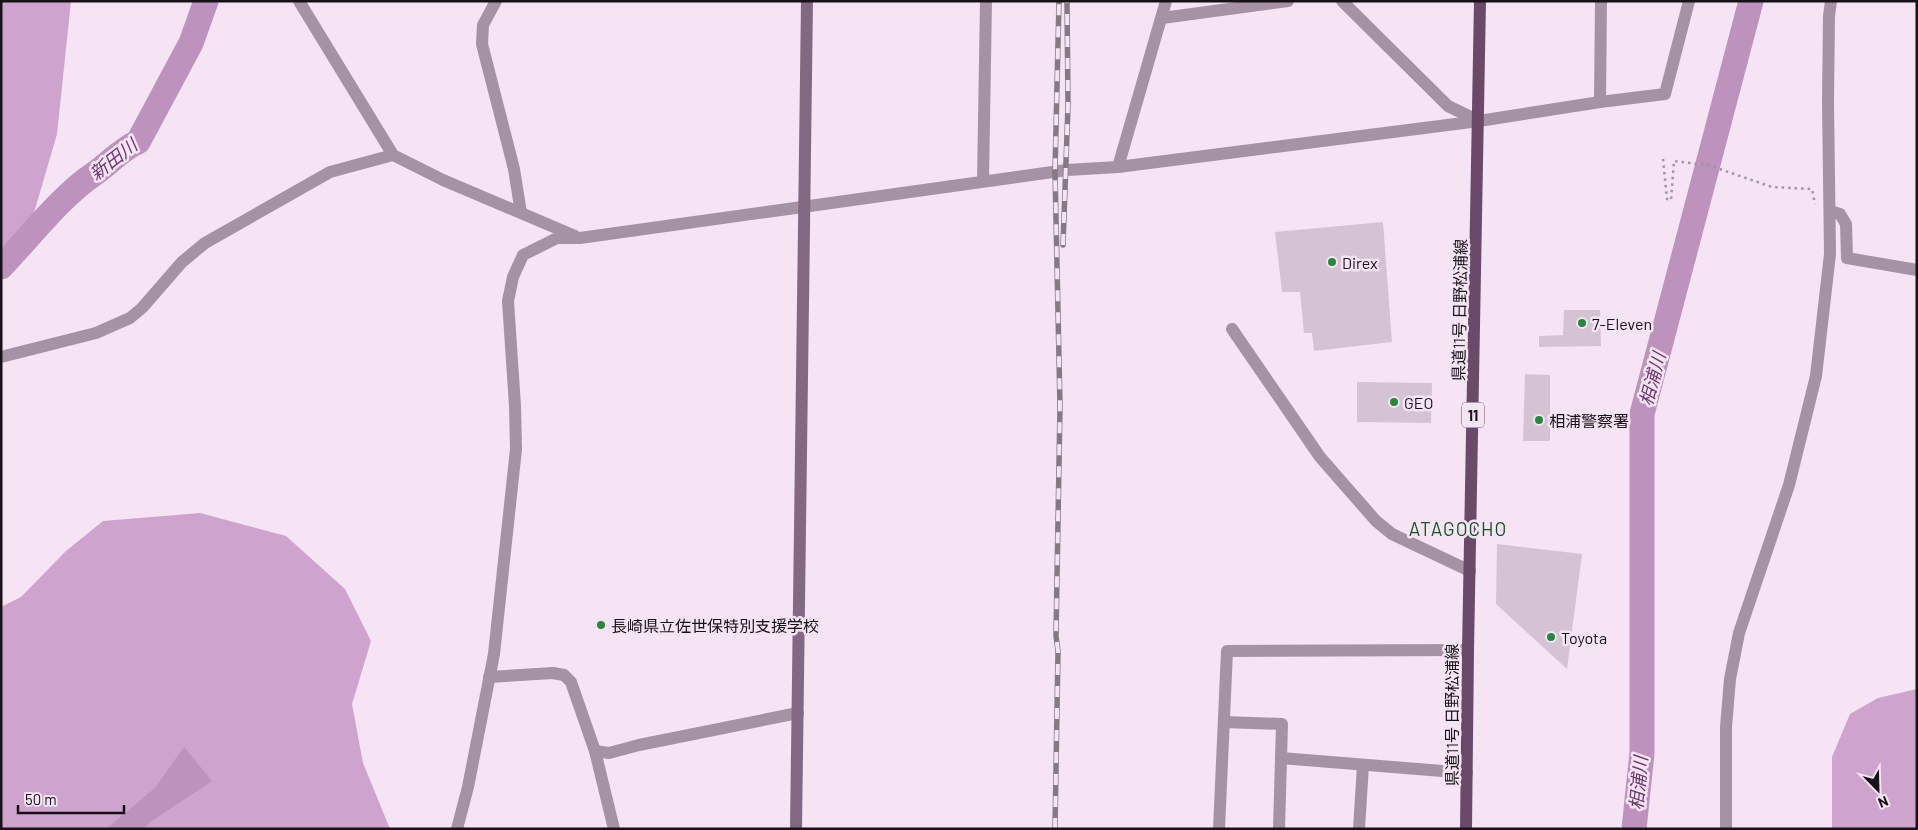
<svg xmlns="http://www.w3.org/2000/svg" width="1918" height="830" font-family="Barlow,'Noto Sans JP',sans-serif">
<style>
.forest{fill:#cea3cd}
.water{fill:#bd92bc}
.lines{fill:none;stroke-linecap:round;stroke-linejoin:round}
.river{stroke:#bd92bc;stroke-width:25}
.building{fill:#d4c4d3}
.path{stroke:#a195a1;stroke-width:2.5;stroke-dasharray:2.5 4;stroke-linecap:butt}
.street{stroke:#a592a4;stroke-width:12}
.secondary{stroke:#836882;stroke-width:12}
.primary{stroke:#6a4a69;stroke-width:12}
.rail-casing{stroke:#857a84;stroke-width:5.5}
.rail{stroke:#f5e4f4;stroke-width:4;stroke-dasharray:11;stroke-linecap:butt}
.poi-dot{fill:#25893d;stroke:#f5e4f4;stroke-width:2}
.labels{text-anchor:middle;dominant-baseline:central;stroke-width:5;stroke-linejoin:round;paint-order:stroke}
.shield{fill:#f5e4f4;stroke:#5a5159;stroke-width:1}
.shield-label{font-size:15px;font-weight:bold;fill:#171217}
.poi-label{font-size:16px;fill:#171217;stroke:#f5e4f4;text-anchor:start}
.street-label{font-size:16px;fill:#171217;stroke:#f5e4f4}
.water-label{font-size:18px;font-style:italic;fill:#6c376c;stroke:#f5e4f4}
.quarter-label{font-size:19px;letter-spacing:1px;fill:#155323;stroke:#f5e4f4}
</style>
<rect width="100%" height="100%" fill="#f5e4f4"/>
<g class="forest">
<path d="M1,1H71L57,134L31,223L1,268Z"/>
<path d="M200,513L286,536L345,589L371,641L352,704L363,763L390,829H1V607L21,597L66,551L103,521Z"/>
<path d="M1917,689V829H1832V757L1850,714L1878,698Z"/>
</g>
<path class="water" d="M184,747L212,781L153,820L143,829H106L155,788Z"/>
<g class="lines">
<g class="river">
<path d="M1,267C29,238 61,196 94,174C109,164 121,149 138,142L191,43L206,1"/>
<path d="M1634,829L1642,753V414L1751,1"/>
</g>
</g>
<g class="building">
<path d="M1383,222L1392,342L1314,351L1312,333H1304L1300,292H1282L1275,232Z"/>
<path d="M1564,310H1600L1601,346L1539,347V336L1563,335Z"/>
<path d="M1525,374L1550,375V441H1523Z"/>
<path d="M1357,382L1432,383L1431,423L1357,422Z"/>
<path d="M1497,544L1582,554L1567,669L1496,604Z"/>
</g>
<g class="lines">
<path class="path" d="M1663,159L1667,199L1671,200L1674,161L1708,165L1772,187L1812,189L1815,204"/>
<g class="street">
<path d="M299,1L393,155L443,180L575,236"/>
<path d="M496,1L483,25L482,44L514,169L521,213"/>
<path d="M1342,1L1448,106L1479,121"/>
<path d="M1162,18L1288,1"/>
<path d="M1600,102L1601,1"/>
<path d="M1118,167L1166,1"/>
<path d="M983,181L986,1"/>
<path d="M1830,211L1840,214L1846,224L1847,258L1917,270"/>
<path d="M1232,329L1320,457L1376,521L1392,534L1470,571"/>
<path d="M1,357L96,333L130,318L142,308L182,262L205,243L330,172L393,155"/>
<path d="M489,677L553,673L564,675L571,682L595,751L614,829"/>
<path d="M1224,722L1282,724L1279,829"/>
<path d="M595,751L609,753L639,745L798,713"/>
<path d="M1281,758L1467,773"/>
<path d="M457,829L468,787L494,654L516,449L515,406L508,301L513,277L523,255L557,238H580L1067,170L1118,167L1479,121L1600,102L1665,94L1689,1"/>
<path d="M1219,829L1227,651L1468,650"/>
<path d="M1359,829L1363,765"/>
<path d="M1726,829V727L1730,679L1739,633L1789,485L1816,376L1830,254L1828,101L1829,16L1831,1"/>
</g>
<path class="secondary" d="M796,829L807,1"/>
<path class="primary" d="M1466,829L1468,650L1480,1"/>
<g class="rail-casing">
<g id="rail">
<path d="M1063,245L1068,106L1067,1"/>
<path d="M1055,829L1058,651L1056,636L1060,406L1055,171L1059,1"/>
</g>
</g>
<use href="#rail" class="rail"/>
</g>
<g class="poi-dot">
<circle cx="1332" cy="262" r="5"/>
<circle cx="1582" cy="323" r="5"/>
<circle cx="1394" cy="402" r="5"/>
<circle cx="1539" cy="420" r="5"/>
<circle cx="601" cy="625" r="5"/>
<circle cx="1551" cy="637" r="5"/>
</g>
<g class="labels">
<rect class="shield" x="1462" y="402.5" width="22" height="25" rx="4"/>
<g class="shield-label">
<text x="1473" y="415">11</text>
</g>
<g class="poi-label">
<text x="1342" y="262">Direx</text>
<text x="1592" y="323">7-Eleven</text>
<text x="1404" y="402">GEO</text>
<text x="1549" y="420">相浦警察署</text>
<text x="611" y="625">長崎県立佐世保特別支援学校</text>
<text x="1561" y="637">Toyota</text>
</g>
<g class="street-label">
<text transform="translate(1459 310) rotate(-89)">県道11号 日野松浦線</text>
<text transform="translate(1451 715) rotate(-90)">県道11号 日野松浦線</text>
</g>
<g class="water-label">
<text transform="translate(113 159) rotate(-38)">新田川</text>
<text transform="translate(1652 379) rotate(-75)">相浦川</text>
<text transform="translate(1638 783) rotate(-85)">相浦川</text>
</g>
<g class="quarter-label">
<text x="1458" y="528">ATAGOCHO</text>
</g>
</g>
<rect width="1918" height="830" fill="none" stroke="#171217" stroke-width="5"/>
<g transform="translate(1878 790) rotate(157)" stroke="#f5e4f4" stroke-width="4" paint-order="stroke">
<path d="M0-4L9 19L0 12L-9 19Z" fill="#171217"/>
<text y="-8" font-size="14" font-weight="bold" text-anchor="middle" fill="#171217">N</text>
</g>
<path d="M18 805v8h106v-8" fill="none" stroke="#171217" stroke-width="2.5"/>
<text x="25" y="805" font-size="15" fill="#171217" stroke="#f5e4f4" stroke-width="4" paint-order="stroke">50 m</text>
</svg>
